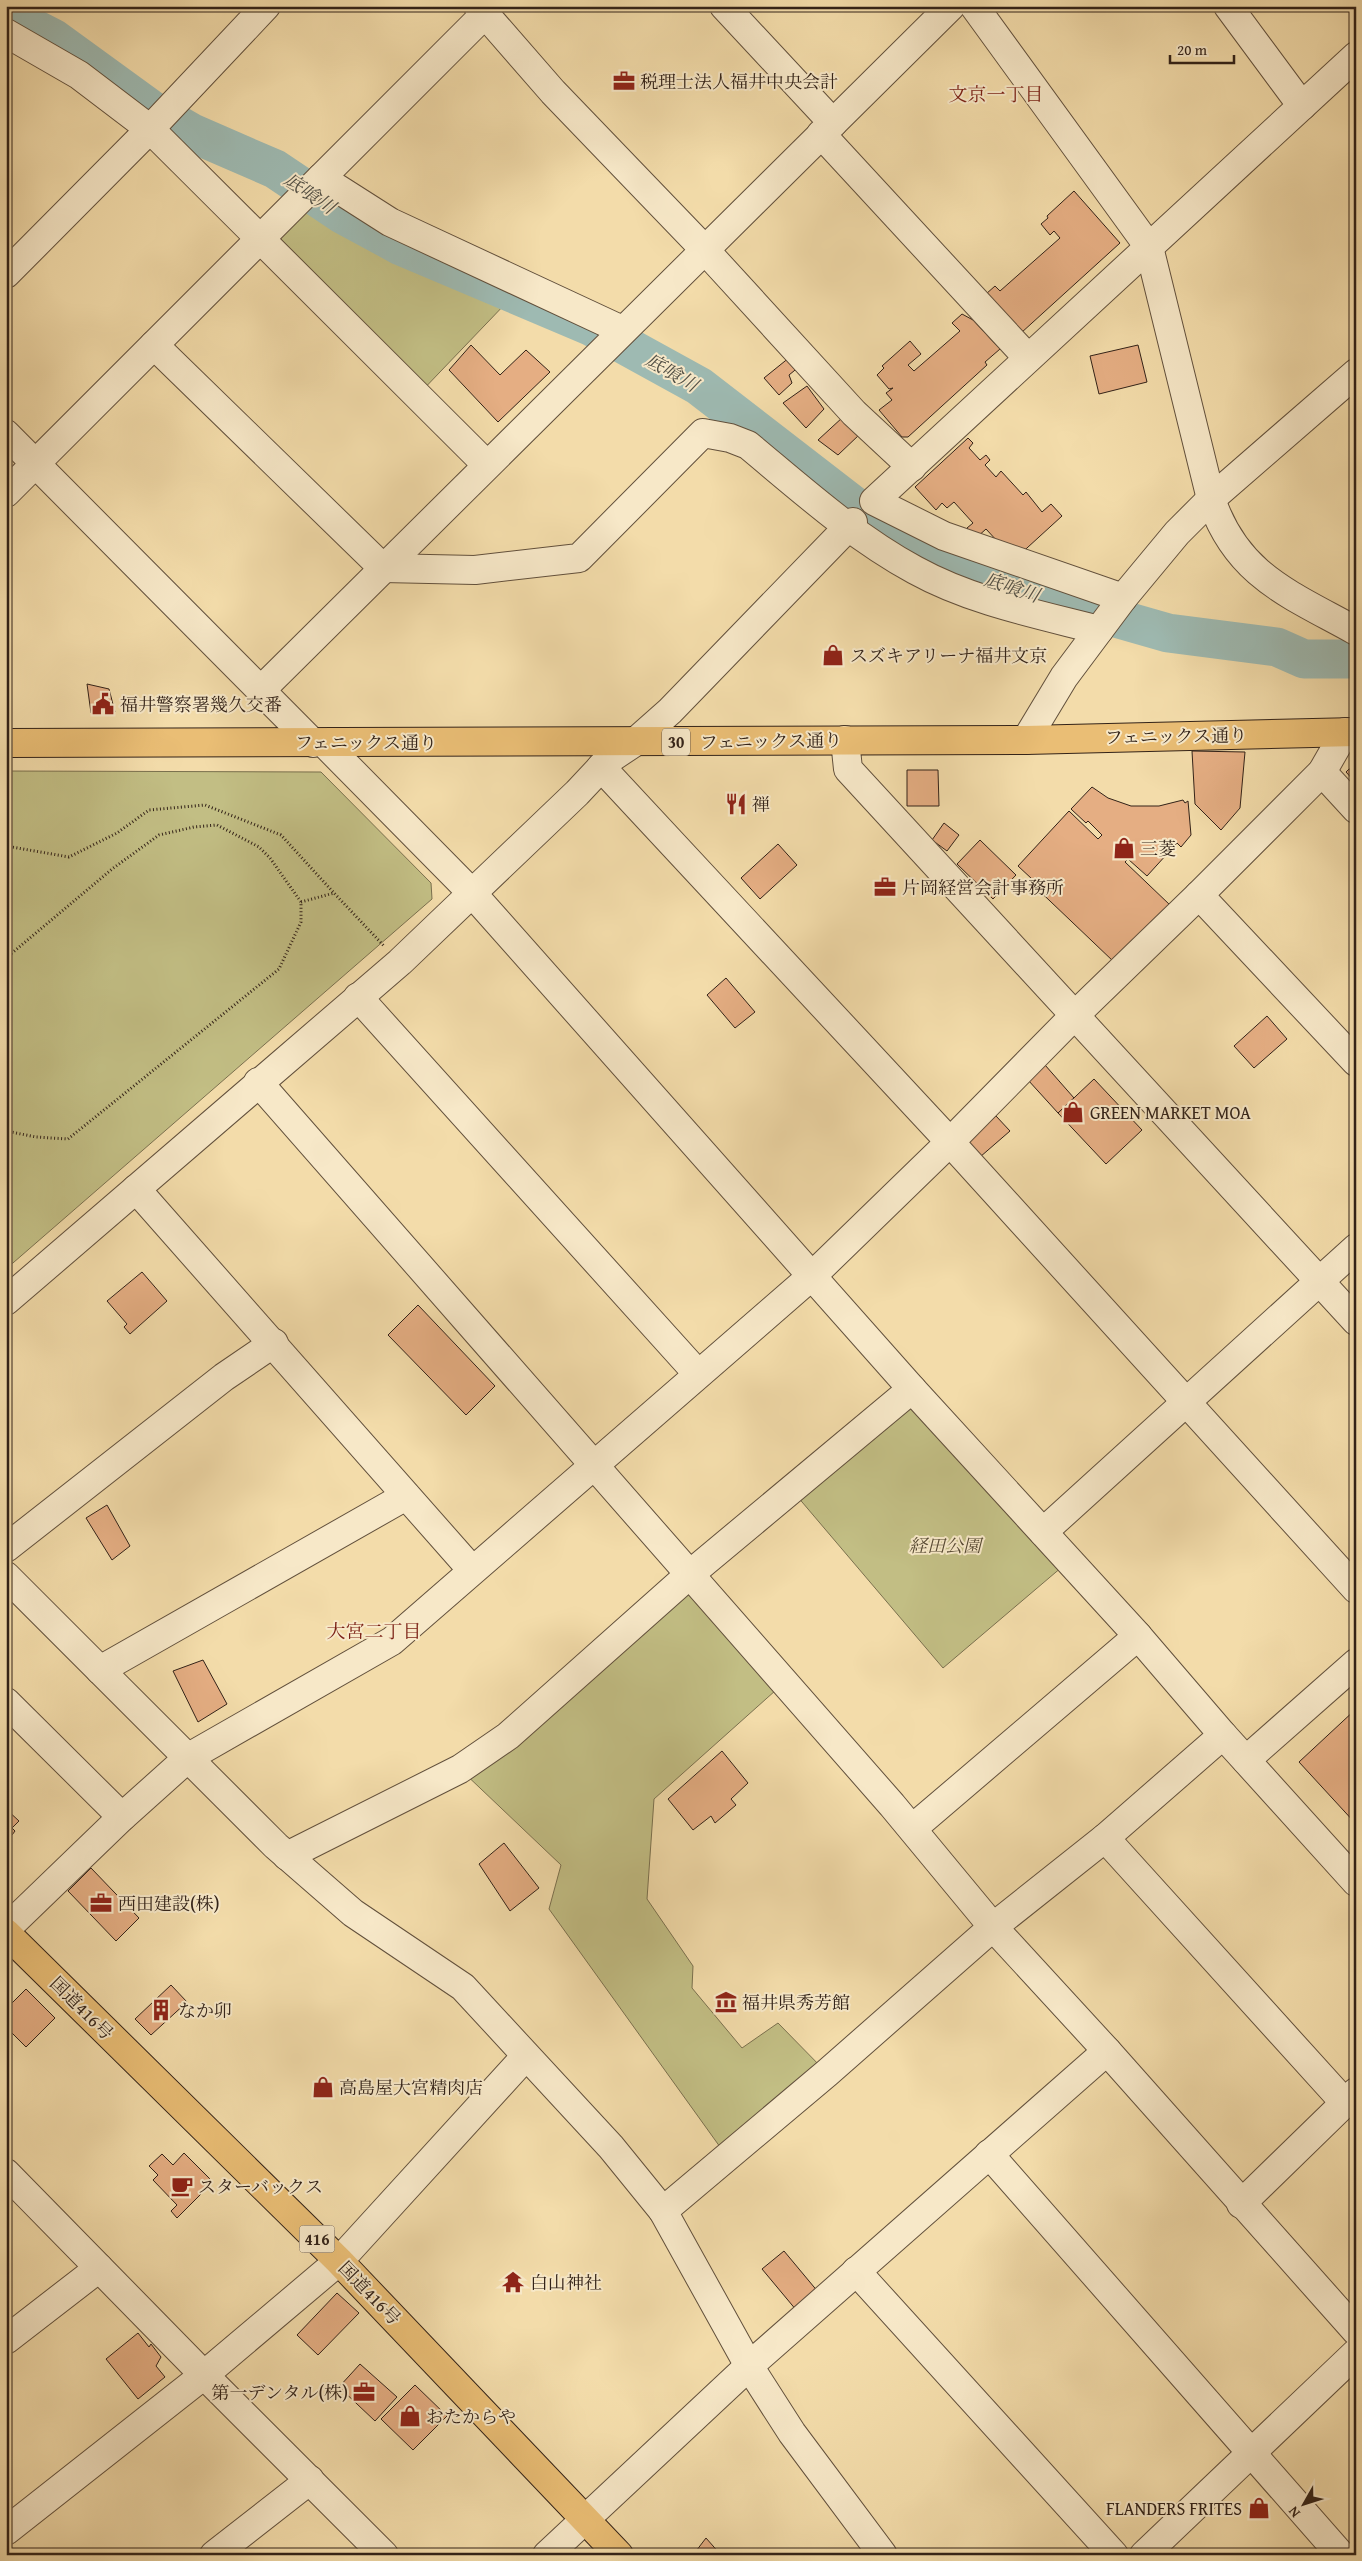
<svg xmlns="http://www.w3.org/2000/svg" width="1362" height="2561" font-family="'Gentium Book Plus','Noto Serif JP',serif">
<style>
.green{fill:#c2be84;stroke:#7a704e}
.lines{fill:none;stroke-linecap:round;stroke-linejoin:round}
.river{stroke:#9ebab2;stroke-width:39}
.building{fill:#e5ae83;stroke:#322218}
.minor-casing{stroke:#62503c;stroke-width:30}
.major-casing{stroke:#322218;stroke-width:30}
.highway-casing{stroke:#322218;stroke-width:30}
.path{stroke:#322218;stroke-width:3;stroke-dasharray:1 2.5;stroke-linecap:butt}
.minor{stroke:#f7e8c8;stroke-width:28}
.major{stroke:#eabe75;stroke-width:28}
.highway{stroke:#eabe75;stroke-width:28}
.labels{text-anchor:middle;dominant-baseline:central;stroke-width:4;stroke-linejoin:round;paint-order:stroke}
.shield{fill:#f7e8c8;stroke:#6d5d4d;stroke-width:1}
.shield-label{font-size:16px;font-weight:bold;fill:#322218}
.poi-label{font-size:18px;fill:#322218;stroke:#f7e8c8;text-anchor:start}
.street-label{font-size:18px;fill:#322218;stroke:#f7e8c8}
.park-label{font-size:18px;font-style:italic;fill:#564933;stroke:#f7e8c8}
.neighbourhood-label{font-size:19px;fill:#7a1f14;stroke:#f7e8c8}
.water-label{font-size:19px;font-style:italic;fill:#525046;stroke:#f7e8c8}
</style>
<rect width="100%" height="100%" fill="#f3dcaa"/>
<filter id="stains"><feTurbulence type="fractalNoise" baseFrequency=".004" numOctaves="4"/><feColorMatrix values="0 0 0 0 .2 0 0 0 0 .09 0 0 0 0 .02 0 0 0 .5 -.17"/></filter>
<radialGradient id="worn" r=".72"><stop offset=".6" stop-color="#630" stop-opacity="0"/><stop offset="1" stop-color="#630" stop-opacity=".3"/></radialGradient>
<g class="green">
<path d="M306,194L508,301L417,396L260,240Z"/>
<path d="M6,771L321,772L431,883L432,899L6,1269Z"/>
<path d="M912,1389L1069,1561L943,1668L791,1489Z"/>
<path d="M692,1577L785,1682L654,1799L647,1899L693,1966L692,1988L742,2048L778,2023L827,2073L733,2165L549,1909L561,1865L460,1769Z"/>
</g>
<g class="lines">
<path class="river" d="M6,14L53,38L152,110L192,133L275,169L342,214L401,246L590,326L699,386L875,522L935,559L1007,587L1168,633L1277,647L1304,659H1356"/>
</g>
<g class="building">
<path d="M1074,191L1120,243L1021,333L986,294L995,286L1000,291L1060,238L1054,231L1050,235L1041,224L1048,218L1047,216Z"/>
<path d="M962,314L973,320L1000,349L985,362L987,365L908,437H902L879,410L892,400L886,393L893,388L889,389L877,375L884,368L882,366L910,341L921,354L908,365L914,371L960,331L952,323Z"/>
<path d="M471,345L500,375L526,350L550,372L498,422L449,370Z"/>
<path d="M1138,345L1147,382L1099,394L1090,356Z"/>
<path d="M790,357L800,366L789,375L792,383L779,395L764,378Z"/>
<path d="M807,386L824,409L806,428L783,403Z"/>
<path d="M843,417L860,434L838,455L818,440Z"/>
<path d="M968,438L973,443L969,448L980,460L986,455L990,460L985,465L996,477L1001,471L1023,495L1026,492L1042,512L1051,504L1062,516L1016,558L1011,556L986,529L976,538L967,528L973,523L954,502L947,508L942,503L936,510L915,487Z"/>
<path d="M87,684L109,689L115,712L91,713Z"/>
<path d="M1192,751L1245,752L1240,808L1221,830L1195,804Z"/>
<path d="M1349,769H1356V783L1346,772Z"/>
<path d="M907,770H938L939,806H907Z"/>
<path d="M1092,787L1108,798L1131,806H1159L1183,800L1185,803L1188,801L1191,835L1181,847L1177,843L1147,876L1128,859L1125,862L1170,905L1114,962L1029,881L1032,879L1018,866L1069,811L1098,839L1102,835L1088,821L1086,823L1071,809Z"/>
<path d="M944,823L959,835L947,851L932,840Z"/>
<path d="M980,840L1016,875L993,899L957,864Z"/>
<path d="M778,844L797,865L760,899L741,878Z"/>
<path d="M726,978L755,1012L735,1028L707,995Z"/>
<path d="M1267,1016L1287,1039L1254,1068L1234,1046Z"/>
<path d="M1045,1065L1074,1098L1058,1113L1028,1080Z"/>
<path d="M1094,1079L1142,1130L1106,1164L1058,1113Z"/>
<path d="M996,1116L1010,1131L980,1157L967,1142Z"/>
<path d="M142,1272L167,1301L130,1334L124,1327L127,1324L107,1301Z"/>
<path d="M418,1305L495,1386L466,1415L388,1335Z"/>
<path d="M107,1505L130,1546L112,1560L86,1518Z"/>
<path d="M203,1660L227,1704L198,1722L173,1671Z"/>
<path d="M1356,1709V1824L1299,1762Z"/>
<path d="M722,1751L748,1783L731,1799L736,1805L715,1823L711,1816L693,1830L668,1799Z"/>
<path d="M6,1809L19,1821L12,1828L15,1831L12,1835L8,1832L6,1834Z"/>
<path d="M504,1843L539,1888L510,1911L479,1864Z"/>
<path d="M91,1868L139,1918L116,1941L68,1891Z"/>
<path d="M171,1985L187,2002L151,2035L135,2019Z"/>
<path d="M26,1989L55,2018L26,2047L6,2027V2009Z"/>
<path d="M184,2153L213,2182L177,2218L171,2211L177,2205L153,2180L158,2175L149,2166L162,2154L173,2165Z"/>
<path d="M784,2251L819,2293L797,2311L762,2269Z"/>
<path d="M337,2293L359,2313L318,2355L297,2335Z"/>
<path d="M138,2333L149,2347L151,2344L161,2357L156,2366L165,2377L138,2399L106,2359Z"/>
<path d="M360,2364L397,2397L375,2421L339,2387Z"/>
<path d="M415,2385L447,2416L413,2450L381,2419Z"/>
<path d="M706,2538L721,2555H693Z"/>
</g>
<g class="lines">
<g class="minor-casing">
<g id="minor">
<path d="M478,6L553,92L704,249L854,413L912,467"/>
<path d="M724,6L833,123"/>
<path d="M974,6L1149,247L1211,499C1237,576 1290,594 1356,631"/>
<path d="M1228,6L1302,106"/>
<path d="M6,33L79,75L150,129L487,465"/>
<path d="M821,134L1028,358"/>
<path d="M321,178L390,222L622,330"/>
<path d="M6,274L150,129L266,6"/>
<path d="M154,345L383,568L475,570L579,558L703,433L730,438L748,445C801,489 854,537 915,570C971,601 1037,614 1099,630"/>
<path d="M6,434L313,743"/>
<path d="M6,493L485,14"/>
<path d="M1123,598L944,536L874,501L1356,56"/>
<path d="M261,690L951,6"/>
<path d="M845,740L848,769L1356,1321"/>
<path d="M1026,740L1064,677L1123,598L1177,533L1211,499L1356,373"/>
<path d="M324,743L471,892L912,1389L1138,1636L1223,1735L1356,1882"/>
<path d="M601,767L950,1142L1356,1589"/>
<path d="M1322,772L1356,809"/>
<path d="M1199,895L1356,1062"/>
<path d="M358,997L698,1374"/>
<path d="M258,1082L892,1805L993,1927L1107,2051L1356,2331"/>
<path d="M136,1189L472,1570"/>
<path d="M6,1301L400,962L577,793L608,760L635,742L670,711L853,522"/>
<path d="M1043,1532L1356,1248"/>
<path d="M6,1548L224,1377L274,1343"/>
<path d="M6,1576L276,1846L353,1913L463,1987L611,2147L663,2211L749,2366L792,2433L883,2555"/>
<path d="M100,1670L406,1496"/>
<path d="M6,1702L122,1817"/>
<path d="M1246,1760L1356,1663"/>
<path d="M913,1828L1138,1636"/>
<path d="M1105,1838L1345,2103"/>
<path d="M287,1856L460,1769L508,1736L689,1575L912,1389"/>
<path d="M6,1929L122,1817L189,1757L392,1641L813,1275L950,1142L1076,1014L1199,895L1322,772L1345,732"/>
<path d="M989,2154L1341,2555"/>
<path d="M6,2173L204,2375L384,2555"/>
<path d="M1241,2204L1356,2092"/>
<path d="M663,2211L827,2073L993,1927L1105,1838L1223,1735"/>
<path d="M856,2271L1114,2555"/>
<path d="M6,2340L99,2268"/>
<path d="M6,2531L204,2375L339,2261L525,2057"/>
<path d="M214,2555L310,2480"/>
<path d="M547,2555L749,2366L1107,2051"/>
<path d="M1144,2555L1356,2353"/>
</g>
</g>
<g class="major-casing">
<path id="major" d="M6,743L1026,740L1356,732"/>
</g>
<g class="highway-casing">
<path id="highway" d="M6,1933L339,2261L619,2555"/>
</g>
<g class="path">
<path d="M6,846L69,857L117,833L149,810L205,805L281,835L334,893"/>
<path d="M301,902L334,893L384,946"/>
<path d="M6,958L112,869L159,835L194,827L217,825L259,847L270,858L301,902V922L279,969L68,1139L36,1137L6,1131"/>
</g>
<use href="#minor" class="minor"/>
<use href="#major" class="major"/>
<use href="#highway" class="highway"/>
</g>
<defs>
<g id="office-bare" transform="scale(1.725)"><path d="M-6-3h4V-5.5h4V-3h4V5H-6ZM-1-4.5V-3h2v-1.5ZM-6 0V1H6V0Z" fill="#8f2418" stroke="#f7e8c8" stroke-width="2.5" paint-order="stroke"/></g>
<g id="shop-bare" transform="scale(1.725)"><path d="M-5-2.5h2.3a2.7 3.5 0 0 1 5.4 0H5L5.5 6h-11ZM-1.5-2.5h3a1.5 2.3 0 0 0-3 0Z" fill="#8f2418" stroke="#f7e8c8" stroke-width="2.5" paint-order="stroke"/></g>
<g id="civic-bare" transform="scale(1.725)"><path d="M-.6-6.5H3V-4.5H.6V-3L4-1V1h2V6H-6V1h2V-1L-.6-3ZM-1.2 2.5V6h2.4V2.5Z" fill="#8f2418" stroke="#f7e8c8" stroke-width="2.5" paint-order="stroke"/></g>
<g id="restaurant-bare" transform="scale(1.725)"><path d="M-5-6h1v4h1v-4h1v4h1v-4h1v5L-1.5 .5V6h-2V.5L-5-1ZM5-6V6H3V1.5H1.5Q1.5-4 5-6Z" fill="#8f2418" stroke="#f7e8c8" stroke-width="2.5" paint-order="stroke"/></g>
<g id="museum-bare" transform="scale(1.725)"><path d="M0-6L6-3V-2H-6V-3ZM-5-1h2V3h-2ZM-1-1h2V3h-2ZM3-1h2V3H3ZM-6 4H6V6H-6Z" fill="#8f2418" stroke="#f7e8c8" stroke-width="2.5" paint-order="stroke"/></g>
<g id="building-bare" transform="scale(1.725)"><path d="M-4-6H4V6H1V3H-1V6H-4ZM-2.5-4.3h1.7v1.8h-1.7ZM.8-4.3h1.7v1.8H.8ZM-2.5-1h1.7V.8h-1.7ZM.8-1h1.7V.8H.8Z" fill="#8f2418" stroke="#f7e8c8" stroke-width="2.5" paint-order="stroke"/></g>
<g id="cafe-bare" transform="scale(1.725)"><path d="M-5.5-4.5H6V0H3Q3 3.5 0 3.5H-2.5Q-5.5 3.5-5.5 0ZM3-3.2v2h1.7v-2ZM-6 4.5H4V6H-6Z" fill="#8f2418" stroke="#f7e8c8" stroke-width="2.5" paint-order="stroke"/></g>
<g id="temple-bare" transform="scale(1.725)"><path d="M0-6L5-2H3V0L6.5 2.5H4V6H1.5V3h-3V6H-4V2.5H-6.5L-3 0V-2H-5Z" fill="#8f2418" stroke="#f7e8c8" stroke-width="2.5" paint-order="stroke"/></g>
</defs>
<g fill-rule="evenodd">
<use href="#office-bare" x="624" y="81"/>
<use href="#shop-bare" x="833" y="655"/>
<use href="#civic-bare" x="103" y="704"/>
<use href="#restaurant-bare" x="736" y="804"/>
<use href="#shop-bare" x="1124" y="848"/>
<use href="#office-bare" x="885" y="887"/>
<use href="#shop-bare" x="1073" y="1112"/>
<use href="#office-bare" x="101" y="1903"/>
<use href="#museum-bare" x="726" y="2002"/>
<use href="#building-bare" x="161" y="2010"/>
<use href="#shop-bare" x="323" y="2087"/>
<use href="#cafe-bare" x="182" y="2186"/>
<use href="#temple-bare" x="513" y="2282"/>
<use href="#office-bare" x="364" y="2392"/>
<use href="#shop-bare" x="410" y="2416"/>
<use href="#shop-bare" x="1259" y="2508"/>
</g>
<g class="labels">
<g class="shield">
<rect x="662" y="728.5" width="28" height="27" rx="4"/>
<rect x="299.5" y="2225.5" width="35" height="27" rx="4"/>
</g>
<g class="shield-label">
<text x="676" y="742">30</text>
<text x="317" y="2239">416</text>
</g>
<g class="poi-label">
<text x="640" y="81">税理士法人福井中央会計</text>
<text x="850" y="655">スズキアリーナ福井文京</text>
<text x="120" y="704">福井警察署幾久交番</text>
<text x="752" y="804">禅</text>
<text x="1140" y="848">三菱</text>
<text x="902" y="887">片岡経営会計事務所</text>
<text x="1090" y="1112">GREEN MARKET MOA</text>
<text x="118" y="1903">西田建設(株)</text>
<text x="742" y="2002">福井県秀芳館</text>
<text x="178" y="2010">なか卯</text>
<text x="339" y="2087">高島屋大宮精肉店</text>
<text x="198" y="2186">スターバックス</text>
<text x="530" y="2282">白山神社</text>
<text x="348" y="2392" text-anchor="end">第一デンタル(株)</text>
<text x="426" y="2416">おたからや</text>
<text x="1242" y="2508" text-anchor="end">FLANDERS FRITES</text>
</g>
<g class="street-label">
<text transform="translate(1176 736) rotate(-1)">フェニックス通り</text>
<text transform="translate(771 741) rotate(-1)">フェニックス通り</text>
<text x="366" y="742">フェニックス通り</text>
<text transform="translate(82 2008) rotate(45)">国道416号</text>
<text transform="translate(370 2293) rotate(46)">国道416号</text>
</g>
<g class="park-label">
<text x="945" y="1545">経田公園</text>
</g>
<g class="neighbourhood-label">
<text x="996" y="94">文京一丁目</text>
<text x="374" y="1631">大宮二丁目</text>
</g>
<g class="water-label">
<text transform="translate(310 193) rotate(34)">底喰川</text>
<text transform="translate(672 372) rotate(30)">底喰川</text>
<text transform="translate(1012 587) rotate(18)">底喰川</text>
</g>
</g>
<rect width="1362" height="2561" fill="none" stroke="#f3dcaa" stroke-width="25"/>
<rect x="8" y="8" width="1347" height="2546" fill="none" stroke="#322218" stroke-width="2.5"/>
<rect x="12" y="12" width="1337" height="2536" fill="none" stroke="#322218"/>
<g transform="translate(1304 2504) rotate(231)" stroke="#f7e8c8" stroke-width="4" paint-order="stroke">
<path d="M0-4L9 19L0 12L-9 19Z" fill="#322218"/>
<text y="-8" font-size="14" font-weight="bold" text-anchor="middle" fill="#322218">N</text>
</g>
<path d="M1170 55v8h64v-8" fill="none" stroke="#322218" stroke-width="2.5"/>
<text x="1177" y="55" font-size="15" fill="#322218" stroke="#f7e8c8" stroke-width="4" paint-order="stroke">20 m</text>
<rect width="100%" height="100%" filter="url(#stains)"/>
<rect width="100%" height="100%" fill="url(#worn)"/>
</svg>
